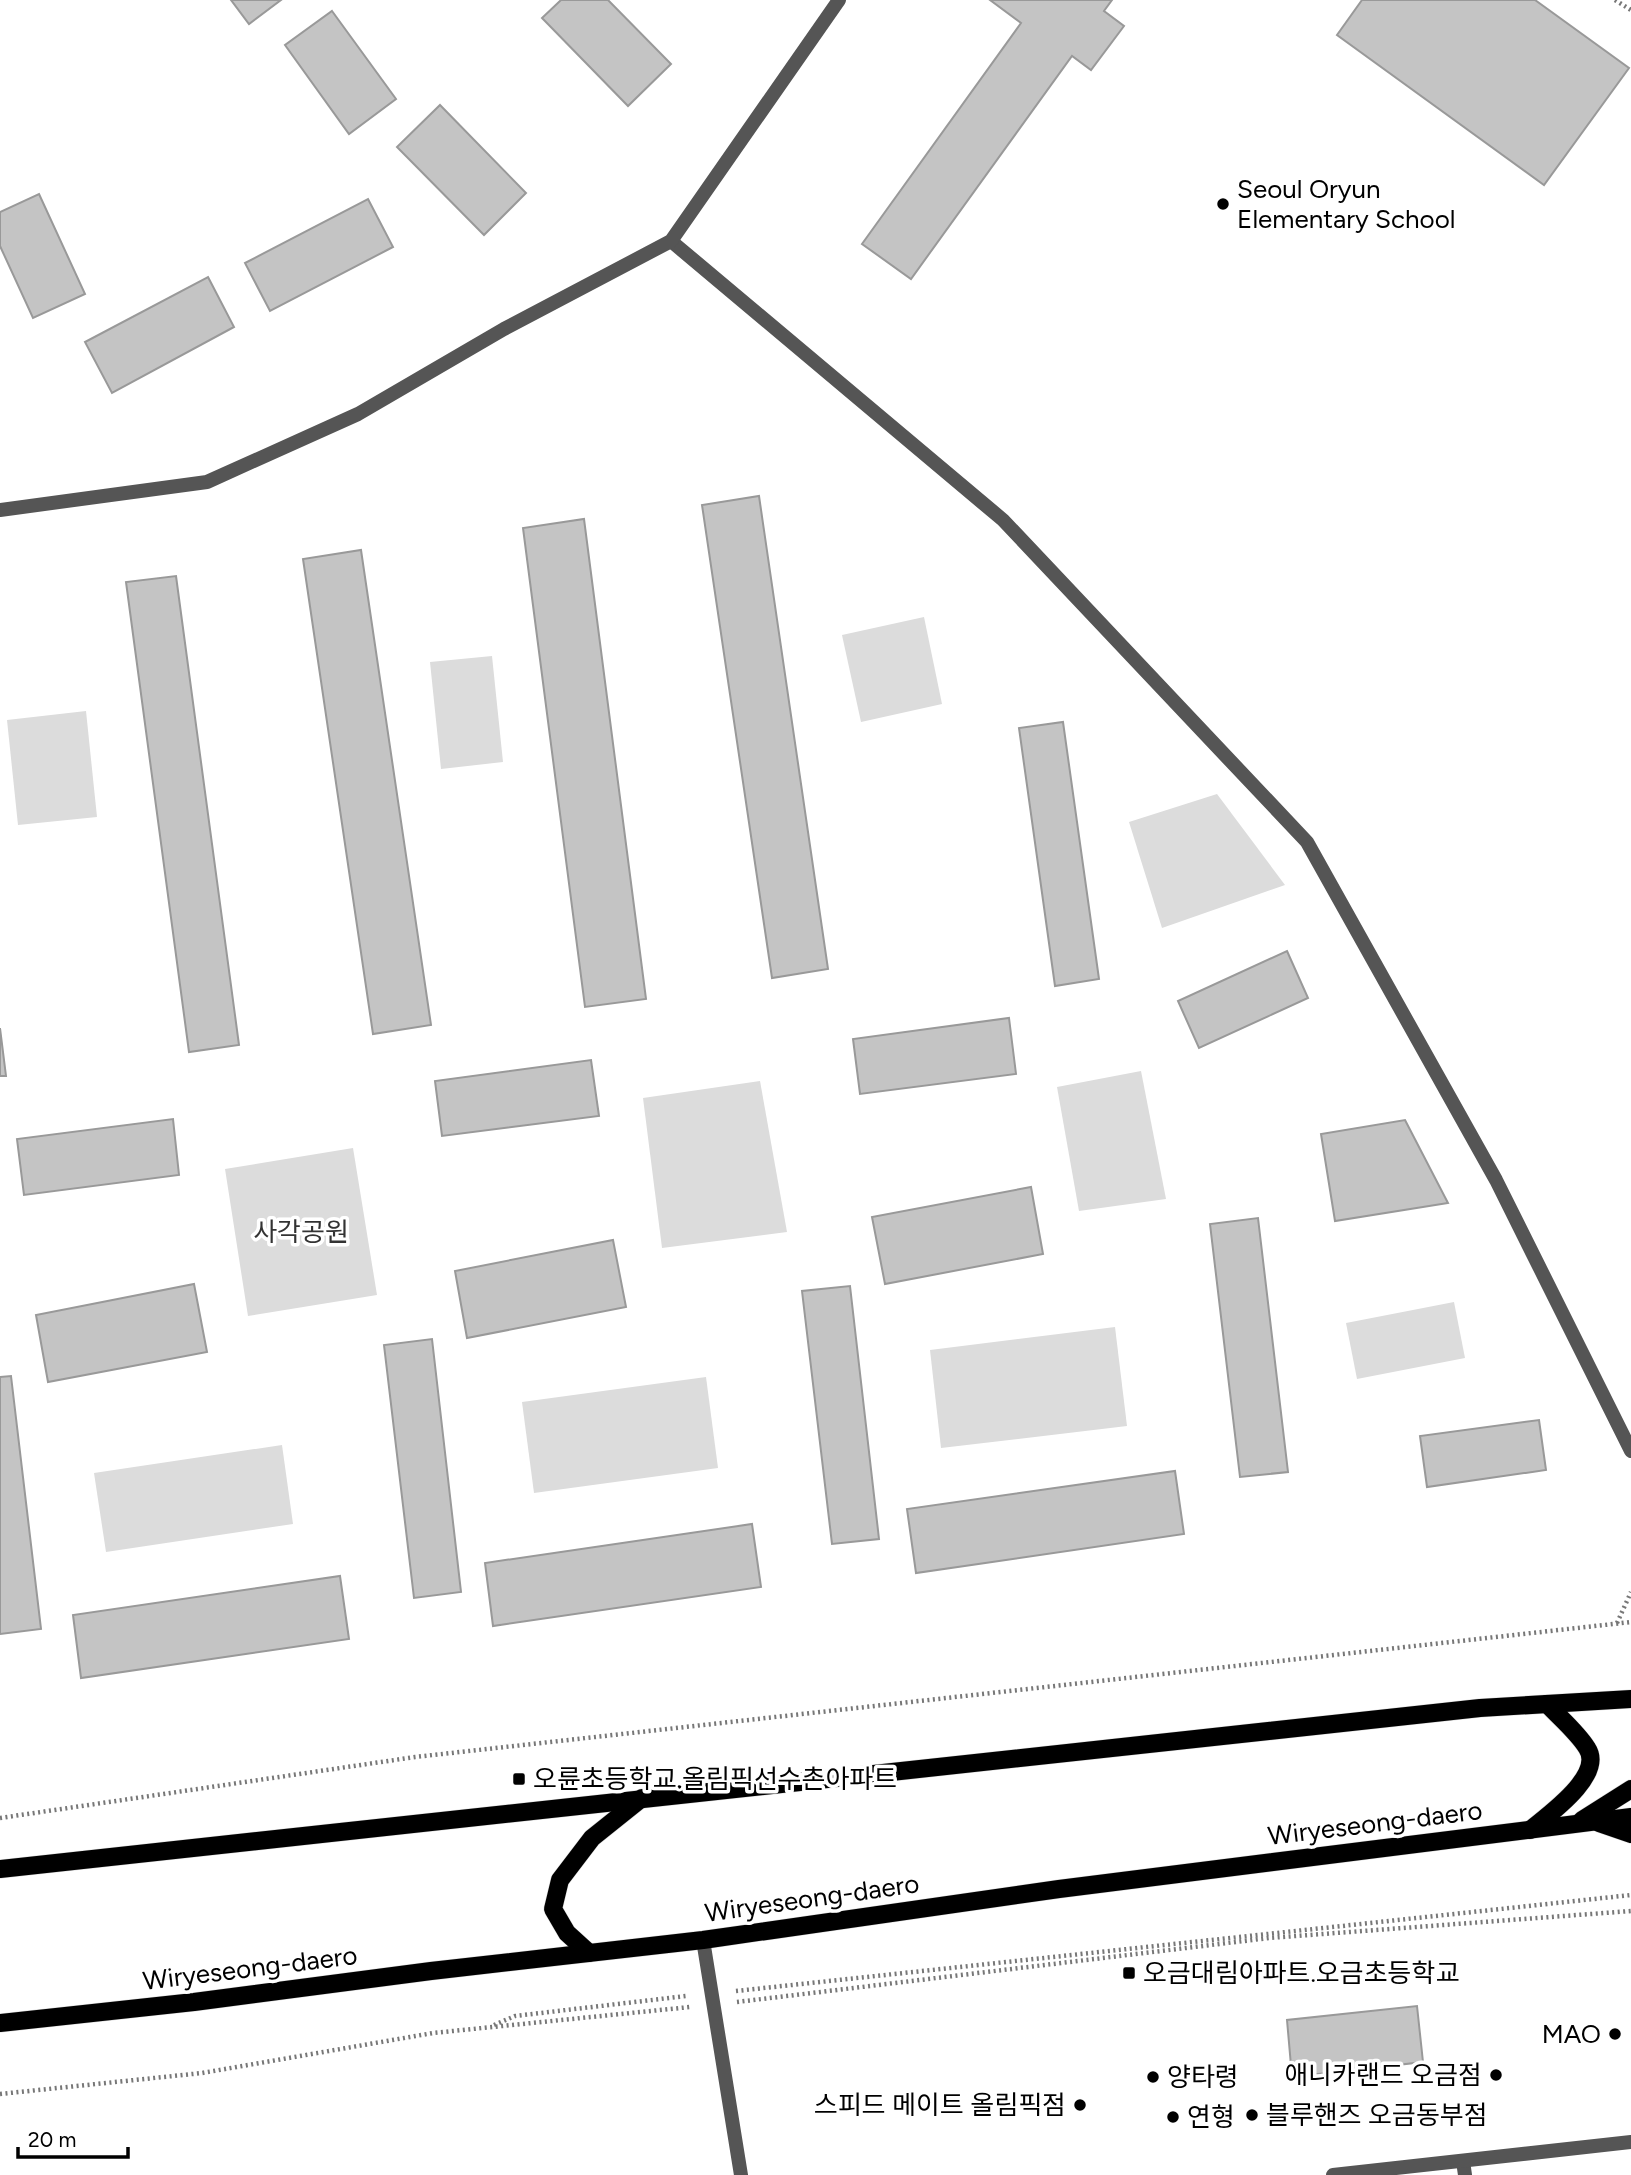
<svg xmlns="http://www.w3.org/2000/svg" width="1631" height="2175" font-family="Figtree,'Noto Sans KR',sans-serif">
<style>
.green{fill:#dcdcdc}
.building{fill:#c4c4c4;stroke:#999;stroke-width:2}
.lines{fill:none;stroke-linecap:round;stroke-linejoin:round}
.primary-casing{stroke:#dbdbdb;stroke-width:19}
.path{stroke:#777;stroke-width:4.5;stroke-dasharray:2 3.5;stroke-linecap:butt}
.minor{stroke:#555;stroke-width:14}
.tertiary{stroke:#555;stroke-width:14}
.primary{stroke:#000;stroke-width:18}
.poi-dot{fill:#000;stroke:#fff;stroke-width:2.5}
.labels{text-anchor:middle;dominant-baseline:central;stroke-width:7;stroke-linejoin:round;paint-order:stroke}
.poi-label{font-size:26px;fill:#000;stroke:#fff;text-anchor:start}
.park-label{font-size:26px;fill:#333;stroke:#fff}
.street-label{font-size:26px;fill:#000;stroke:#fff}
</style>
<rect width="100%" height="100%" fill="#fff"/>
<g class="green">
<path d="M924,617L942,704L861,722L842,635Z"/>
<path d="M492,656L503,762L441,769L430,662Z"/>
<path d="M86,711L97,817L18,825L7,720Z"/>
<path d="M1217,794L1285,885L1162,928L1129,822Z"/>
<path d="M1141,1071L1166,1199L1079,1211L1057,1087Z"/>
<path d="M760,1081L787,1232L662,1248L643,1098Z"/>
<path d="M353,1148L377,1295L248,1316L225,1169Z"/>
<path d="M1454,1302L1465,1358L1357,1379L1346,1323Z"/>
<path d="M1115,1327L1127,1426L941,1448L930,1350Z"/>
<path d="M706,1377L718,1468L534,1493L522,1402Z"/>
<path d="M282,1445L293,1524L106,1552L94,1473Z"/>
</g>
<g class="building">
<path d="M231,0H281L249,24Z"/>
<path d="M561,0H608L671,64L628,106L542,18Z"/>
<path d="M990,0H1112L1104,11L1124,26L1091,70L1072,56L911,279L862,244L1021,23Z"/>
<path d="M1362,0H1535L1629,68L1544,185L1337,35Z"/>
<path d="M332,11L396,99L349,134L285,45Z"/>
<path d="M440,105L526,193L484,235L397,147Z"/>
<path d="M39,194L85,294L33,318L0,246V212Z"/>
<path d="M368,199L393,247L270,311L245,263Z"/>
<path d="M208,277L234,327L112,393L85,342Z"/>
<path d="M759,496L828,969L772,978L702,505Z"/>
<path d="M584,519L646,999L585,1007L523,528Z"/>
<path d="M361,550L431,1025L373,1034L303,559Z"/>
<path d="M176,576L239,1045L189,1052L126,582Z"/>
<path d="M1063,722L1099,979L1055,986L1019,728Z"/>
<path d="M1287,951L1308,998L1199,1048L1178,1001Z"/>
<path d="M1009,1018L1016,1074L860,1094L853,1039Z"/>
<path d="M0,1028L6,1076H0Z"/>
<path d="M591,1060L599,1116L442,1136L435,1081Z"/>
<path d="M173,1119L179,1175L24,1195L17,1139Z"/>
<path d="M1405,1120L1448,1203L1335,1221L1321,1134Z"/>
<path d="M1031,1187L1043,1254L885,1284L872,1217Z"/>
<path d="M1258,1218L1288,1472L1240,1477L1210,1224Z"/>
<path d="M613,1240L626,1307L467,1338L455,1271Z"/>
<path d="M194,1284L207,1352L48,1382L36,1315Z"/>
<path d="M850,1286L879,1539L832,1544L802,1291Z"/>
<path d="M432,1339L461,1592L414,1598L384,1345Z"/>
<path d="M11,1376L41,1629L0,1634V1377Z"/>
<path d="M1539,1420L1546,1470L1427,1487L1420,1436Z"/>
<path d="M1175,1471L1184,1534L916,1573L907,1509Z"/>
<path d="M752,1524L761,1587L493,1626L485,1563Z"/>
<path d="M340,1576L349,1639L81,1678L73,1615Z"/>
<path d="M1417,2006L1423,2062L1292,2077L1287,2020Z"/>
</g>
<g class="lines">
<g class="primary-casing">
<g id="primary">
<path d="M1582,1820L1631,1789"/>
<path d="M1599,1823L1631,1834"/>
<path d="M1530,1830C1548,1815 1605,1775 1587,1748C1577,1732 1560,1718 1547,1704"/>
<path d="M0,1869L1480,1708L1631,1699"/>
<path d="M589,1953L567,1933L553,1909L560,1880L592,1838L642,1798"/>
<path d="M0,2023L194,2002L431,1971L703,1940L1059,1889L1631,1817"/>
</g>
</g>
<g class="path">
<path d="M1615,0L1631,10"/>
<path d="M1617,1623L1631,1592"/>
<path d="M0,1818L415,1757L1631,1622"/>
<path d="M736,1991L1631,1895"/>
<path d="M737,2002L1269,1938L1631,1911"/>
<path d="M494,2025L515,2016L686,1996"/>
<path d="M0,2094L202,2073L433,2033L690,2007"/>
</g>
<g class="minor">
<path d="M671,241L1003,520L1307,842L1496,1180L1631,1451"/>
<path d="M0,510L207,482L358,414L504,329L671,241L839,0"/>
<path d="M1463,2161L1465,2175"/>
<path d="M1333,2175L1631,2142"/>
</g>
<path class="tertiary" d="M703,1940L741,2175"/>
<use href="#primary" class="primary"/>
</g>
<g class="poi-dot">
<circle cx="1223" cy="204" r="7"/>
<rect x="512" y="1772" width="14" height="14" rx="3.5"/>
<rect x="1122" y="1966" width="14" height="14" rx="3.5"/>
<circle cx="1615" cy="2034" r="7"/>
<circle cx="1496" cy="2075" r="7"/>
<circle cx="1153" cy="2077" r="7"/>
<circle cx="1080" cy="2105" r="7"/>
<circle cx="1252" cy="2115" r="7"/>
<circle cx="1173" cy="2117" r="7"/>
</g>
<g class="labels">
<g class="poi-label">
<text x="1237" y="189">Seoul Oryun<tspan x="1237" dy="30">Elementary School</tspan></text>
<text x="533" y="1779">오륜초등학교.올림픽선수촌아파트</text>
<text x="1143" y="1973">오금대림아파트.오금초등학교</text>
<text x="1601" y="2034" text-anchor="end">MAO</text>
<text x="1482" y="2075" text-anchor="end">애니카랜드 오금점</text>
<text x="1167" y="2077">양타령</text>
<text x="1066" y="2105" text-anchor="end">스피드 메이트 올림픽점</text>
<text x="1266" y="2115">블루핸즈 오금동부점</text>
<text x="1187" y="2117">연형</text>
</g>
<g class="park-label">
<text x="301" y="1232">사각공원</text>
</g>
<g class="street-label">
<text transform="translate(1375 1823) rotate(-7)">Wiryeseong-daero</text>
<text transform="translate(812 1898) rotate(-8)">Wiryeseong-daero</text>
<text transform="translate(250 1968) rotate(-7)">Wiryeseong-daero</text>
</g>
</g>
<path d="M18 2147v10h110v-10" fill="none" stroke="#000000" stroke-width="3.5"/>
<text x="28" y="2147" font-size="21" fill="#000000" stroke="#ffffff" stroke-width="5" paint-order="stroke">20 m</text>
</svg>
